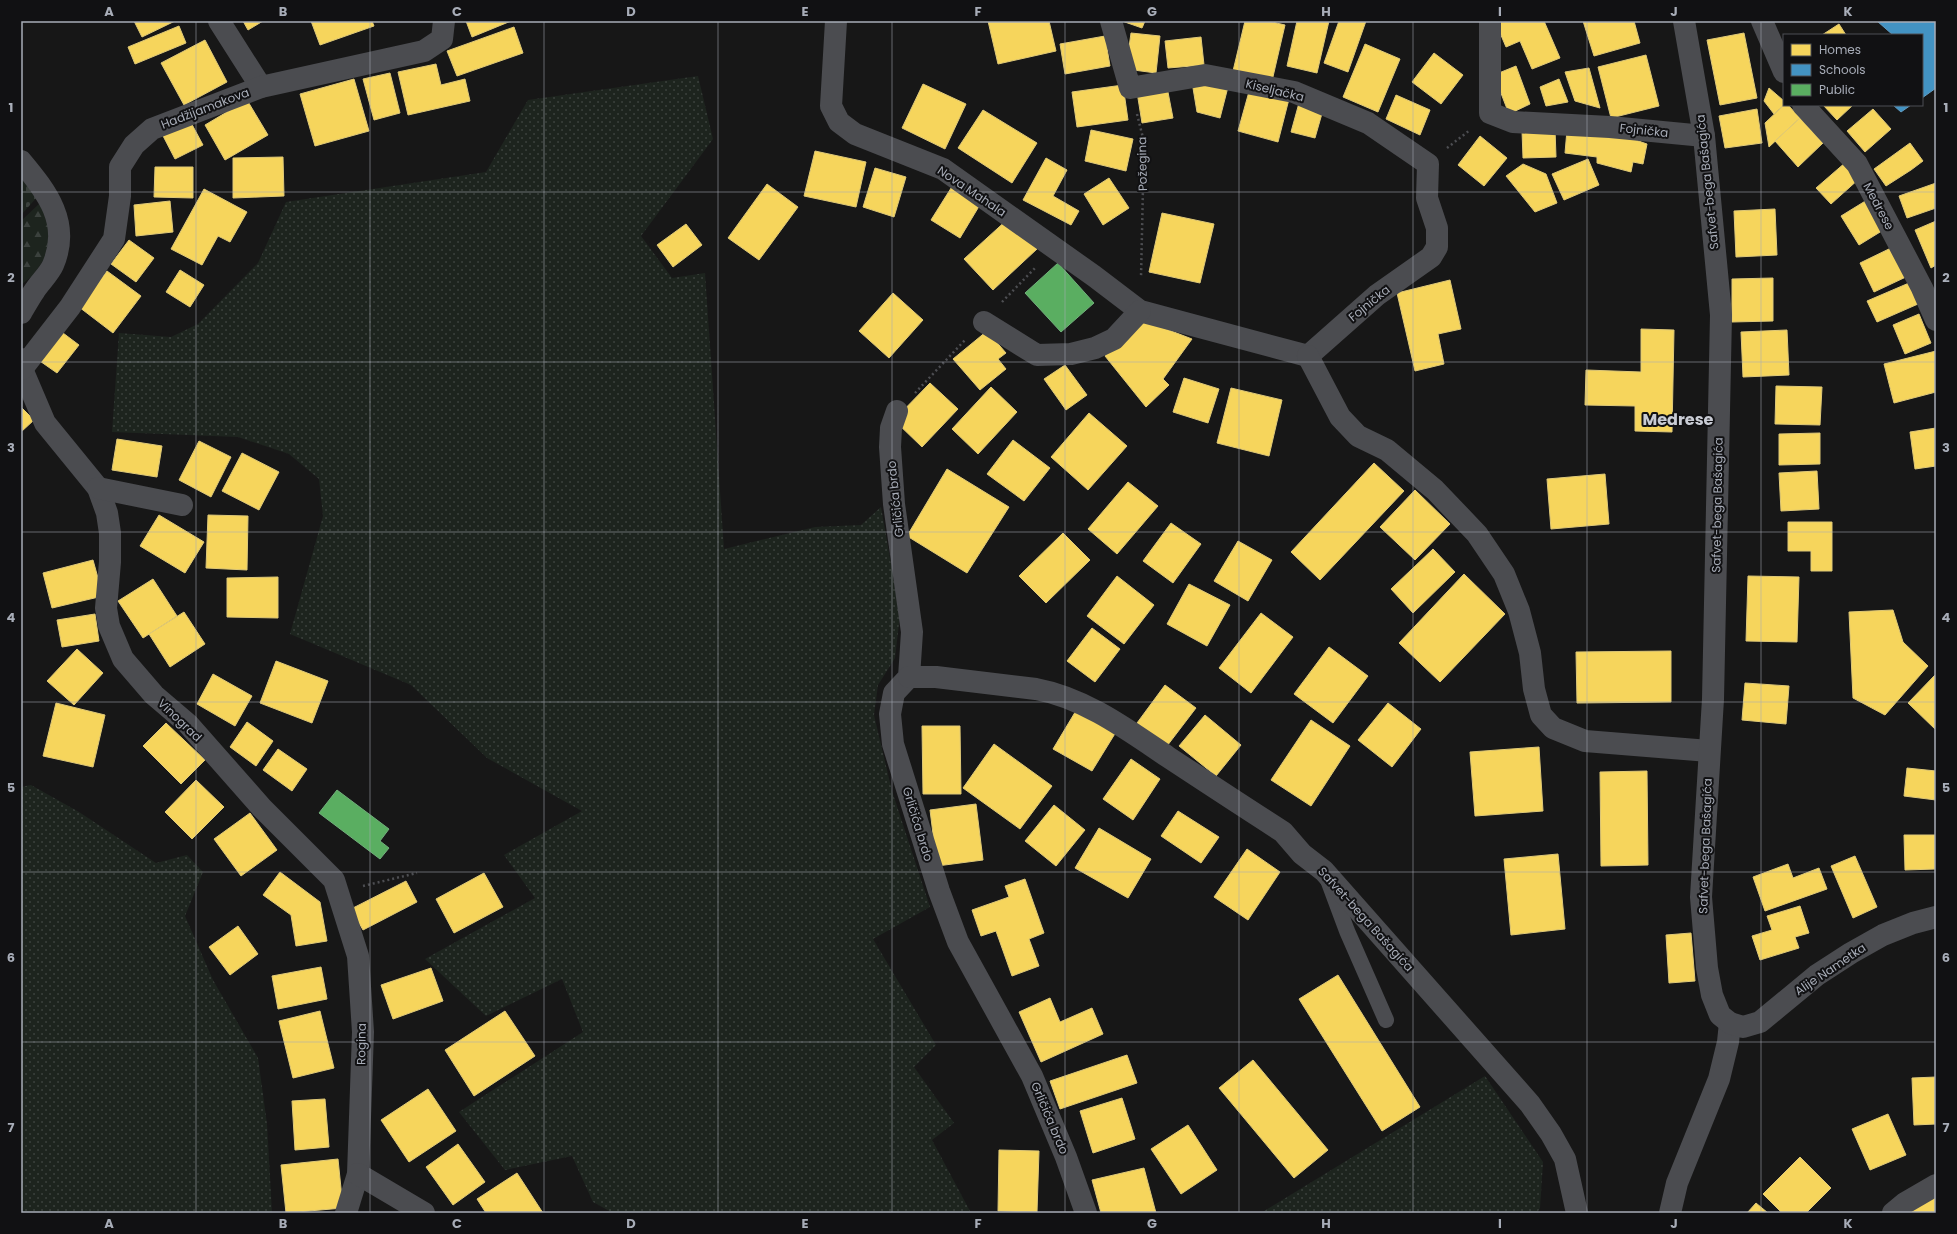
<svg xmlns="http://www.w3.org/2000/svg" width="1957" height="1234" font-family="Poppins,sans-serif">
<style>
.grass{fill:url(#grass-dots)}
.forest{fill:url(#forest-firs)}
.cemetery{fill:url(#cemetery-stones)}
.homes{fill:#f6d55c;stroke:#dfc978}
.schools{fill:#4393c3;stroke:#619bc0}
.public{fill:#5aae61;stroke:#71ae7b}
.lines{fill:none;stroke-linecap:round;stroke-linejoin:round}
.path{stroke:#4d4e52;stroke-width:2.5;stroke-dasharray:2 3;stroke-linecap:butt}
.service{stroke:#4b4c50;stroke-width:16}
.minor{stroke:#4b4c50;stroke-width:22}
.tertiary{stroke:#4b4c50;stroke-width:22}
.grid{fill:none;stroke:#a8adb8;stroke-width:1;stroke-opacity:0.55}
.labels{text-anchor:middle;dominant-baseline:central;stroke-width:4;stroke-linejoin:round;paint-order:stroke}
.street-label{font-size:12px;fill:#a8adb8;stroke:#111113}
.district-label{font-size:16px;font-weight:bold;fill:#c9ccd4;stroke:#111113}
.neatline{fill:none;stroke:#a8adb8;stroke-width:1.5}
.grid-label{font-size:13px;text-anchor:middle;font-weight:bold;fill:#a8adb8}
</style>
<defs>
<pattern id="grass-dots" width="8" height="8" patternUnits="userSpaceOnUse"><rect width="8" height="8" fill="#1d241e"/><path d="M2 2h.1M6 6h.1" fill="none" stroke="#3b413d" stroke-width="1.8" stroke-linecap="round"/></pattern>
<pattern id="forest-firs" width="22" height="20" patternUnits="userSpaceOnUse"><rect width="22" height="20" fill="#1d241e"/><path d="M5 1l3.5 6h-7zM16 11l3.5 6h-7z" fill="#3b413d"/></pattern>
<pattern id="cemetery-stones" width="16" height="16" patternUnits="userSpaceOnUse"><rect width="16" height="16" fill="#1d241e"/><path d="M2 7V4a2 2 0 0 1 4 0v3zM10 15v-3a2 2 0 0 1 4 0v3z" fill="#3b413d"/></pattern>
</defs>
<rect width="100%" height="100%" fill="#171717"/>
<g class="grass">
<path d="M698,76L713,139L641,236L672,278L705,273L724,549L815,527L861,525L881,507L900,615L895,658L878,685L874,715L892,791L930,907L873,939L936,1045L914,1067L954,1123L932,1140L971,1213H613L593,1202L572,1156L505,1170L459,1112L583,1032L562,979L486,1016L425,959L535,898L504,855L582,811L487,758L411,685L290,634L323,516L319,479L289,454L238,437L112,432L119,333L171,337L198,324L258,263L286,202L486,172L528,100Z"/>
<path d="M31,785L79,812L156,863L187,855L203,872L185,916L213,980L258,1058L267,1124L272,1213H21V787Z"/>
<path d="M1485,1076L1543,1162L1540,1208L1537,1213H1261Z"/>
</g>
<path class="forest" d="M41,202L50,231L46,257L32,276L21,285V221Z"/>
<path class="cemetery" d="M21,173L39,195L21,215Z"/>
<g class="homes">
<path d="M134,21H175L142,37Z"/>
<path d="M243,21H263L248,30Z"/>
<path d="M311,21H372L374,26L320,45Z"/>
<path d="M466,21H511L472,37Z"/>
<path d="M988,21H1049L1056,51L998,64Z"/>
<path d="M1122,21H1145L1142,28Z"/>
<path d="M1245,21H1268L1285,25L1272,81L1233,71Z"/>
<path d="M1297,21H1329L1317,73L1287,66Z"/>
<path d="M1339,21H1366L1348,72L1324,63Z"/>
<path d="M1495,21H1544L1560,58L1532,69L1520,41L1506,47Z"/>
<path d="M1583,21H1634L1640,43L1594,56Z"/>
<path d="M1839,24L1846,35H1822Z"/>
<path d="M179,26L186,43L135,64L128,47Z"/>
<path d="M514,27L523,53L457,76L447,51Z"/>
<path d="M1131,33L1160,36L1156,73L1126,69Z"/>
<path d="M1744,33L1757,98L1720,105L1707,40Z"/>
<path d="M1105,36L1110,66L1065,74L1060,44Z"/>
<path d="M1201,37L1204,65L1168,68L1165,41Z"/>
<path d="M205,40L227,82L184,105L161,63Z"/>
<path d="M1365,44L1400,59L1378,112L1343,97Z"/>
<path d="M1434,53L1463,75L1441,104L1412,82Z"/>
<path d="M1646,55L1659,106L1611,118L1598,67Z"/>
<path d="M436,64L441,85L465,79L470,101L408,115L398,72Z"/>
<path d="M1516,66L1530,104L1509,114L1494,75Z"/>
<path d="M1589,68L1600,108L1575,101L1565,72Z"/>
<path d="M390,73L400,113L374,120L363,79Z"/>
<path d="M354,79L369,131L315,146L300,94Z"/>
<path d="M1559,79L1568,102L1546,106L1540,87Z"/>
<path d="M1192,82L1228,87L1220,118L1197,112Z"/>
<path d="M923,84L966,104L945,149L902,128Z"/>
<path d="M1123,85L1128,120L1077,127L1072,92Z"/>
<path d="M1167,87L1173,118L1142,123L1137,92Z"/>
<path d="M1250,88L1289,99L1278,142L1238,131Z"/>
<path d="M1769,88L1784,101V105L1774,114L1764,101Z"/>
<path d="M1396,95L1430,110L1420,135L1386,119Z"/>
<path d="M247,100L268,135L225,160L205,125Z"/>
<path d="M1299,103L1323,110L1315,138L1291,132Z"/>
<path d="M1784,105H1788L1800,118L1769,147L1765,123Z"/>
<path d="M1823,105H1853L1837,120Z"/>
<path d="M1757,109L1762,143L1725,148L1719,116Z"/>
<path d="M1873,109L1891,129L1865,152L1847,131Z"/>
<path d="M983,110L1037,143L1012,183L958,148Z"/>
<path d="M188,117L203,145L175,159L161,132Z"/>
<path d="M1800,118L1823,143L1798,167L1775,141Z"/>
<path d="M1555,129L1556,157L1523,158L1522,131Z"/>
<path d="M1091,130L1133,139L1126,171L1085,161Z"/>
<path d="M1567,130L1610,131L1647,144L1643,164L1633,162L1631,172L1597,163V157L1565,153Z"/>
<path d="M1480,136L1507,158L1484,186L1458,165Z"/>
<path d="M1910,143L1923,161L1911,170L1886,186L1874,169Z"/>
<path d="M815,151L866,162L856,207L804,196Z"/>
<path d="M283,157L284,196L233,198V158Z"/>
<path d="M1046,158L1067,170L1053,196L1079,211L1071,225L1023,200Z"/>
<path d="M1588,159L1599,185L1564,200L1552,174Z"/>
<path d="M1846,162L1860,178L1831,204L1816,188Z"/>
<path d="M1523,164L1546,174L1557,203L1535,212L1506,176Z"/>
<path d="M155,167H193V198L154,197Z"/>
<path d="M875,168L906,177L894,217L863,207Z"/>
<path d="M1109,178L1129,208L1103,225L1084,194Z"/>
<path d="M1936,183V208L1907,218L1899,196Z"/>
<path d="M767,184L798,207L759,260L728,238Z"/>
<path d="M953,185L981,203L960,238L931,220Z"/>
<path d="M204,189L247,212L230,242L218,236L202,265L171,249Z"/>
<path d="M1867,200L1885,229L1859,245L1841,216Z"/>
<path d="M170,201L173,232L136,236L134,205Z"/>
<path d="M1775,209L1777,255L1736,257L1734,211Z"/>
<path d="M1162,213L1214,224L1200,283L1149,272Z"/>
<path d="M1009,218L1037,249L993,290L964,259Z"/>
<path d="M1936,221V265L1931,268L1915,230Z"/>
<path d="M686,224L702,245L673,267L657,245Z"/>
<path d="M129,240L154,258L136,282L111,264Z"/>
<path d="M1893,247L1908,276L1874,292L1860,263Z"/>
<path d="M180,270L204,285L190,307L166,292Z"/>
<path d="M107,271L141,296L113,333L79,307Z"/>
<path d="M1773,278V321L1732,322V279Z"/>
<path d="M1450,280L1461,329L1438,334L1444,364L1415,371L1397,293Z"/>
<path d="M1909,283L1918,304L1877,322L1867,301Z"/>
<path d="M893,293L923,320L889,358L859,331Z"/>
<path d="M1919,314L1931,343L1905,354L1893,325Z"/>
<path d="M1143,320L1192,339L1163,379L1169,385L1146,407L1105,356Z"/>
<path d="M1641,329L1674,330L1672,432L1635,431V406L1585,405L1586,370L1641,372Z"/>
<path d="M59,330L79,345L57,373L37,359Z"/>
<path d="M1787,330L1789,375L1743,377L1741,332Z"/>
<path d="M987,331L1006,353L998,359L1006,369L980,390L953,359Z"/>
<path d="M1936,351V392L1894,403L1884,364Z"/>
<path d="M1065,365L1087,395L1066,410L1044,379Z"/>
<path d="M1184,378L1219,389L1208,423L1173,412Z"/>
<path d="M930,383L958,409L922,447L894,420Z"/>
<path d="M1776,386L1822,387L1820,425L1775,424Z"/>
<path d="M991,387L1017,412L978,454L952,429Z"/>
<path d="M1231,388L1282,400L1269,456L1217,443Z"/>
<path d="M21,407L34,420L21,432Z"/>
<path d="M1089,413L1127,446L1088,490L1051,457Z"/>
<path d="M1936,428V466L1915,469L1910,432Z"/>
<path d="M1820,433V464L1779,465V434Z"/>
<path d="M117,439L162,446L157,477L112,470Z"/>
<path d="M1013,440L1050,468L1024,501L987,474Z"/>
<path d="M199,441L231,457L211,497L179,480Z"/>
<path d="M242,453L279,472L259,510L222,491Z"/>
<path d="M1374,463L1404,491L1320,580L1291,552Z"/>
<path d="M947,469L1009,507L967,573L907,536Z"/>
<path d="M1817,471L1819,509L1781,511L1779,473Z"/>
<path d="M1605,474L1609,524L1551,529L1547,479Z"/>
<path d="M1128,482L1158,506L1117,554L1088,529Z"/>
<path d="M1415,490L1450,524L1415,560L1380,527Z"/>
<path d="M159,515L204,542L185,573L140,546Z"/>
<path d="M208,515L248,516L247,570L206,568Z"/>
<path d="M1788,522H1832V571H1811V551H1788Z"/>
<path d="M1171,523L1201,544L1173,583L1143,561Z"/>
<path d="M1063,533L1090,560L1046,603L1019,576Z"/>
<path d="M1238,541L1272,560L1248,601L1214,581Z"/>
<path d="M1433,549L1455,572L1413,613L1391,589Z"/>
<path d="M93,560L103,596L52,608L43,573Z"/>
<path d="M1464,574L1505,614L1440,682L1399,643Z"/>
<path d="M1117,576L1154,605L1124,644L1087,616Z"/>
<path d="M1748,576L1799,577L1797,642L1746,641Z"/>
<path d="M278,577V618L227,617V578Z"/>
<path d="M153,579L177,616L143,638L118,601Z"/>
<path d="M1189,584L1230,605L1207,646L1167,624Z"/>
<path d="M1893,610L1903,642L1928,666L1885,715L1853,698L1849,612Z"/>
<path d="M184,612L205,644L170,667L149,634Z"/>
<path d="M1261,613L1293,637L1251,693L1219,668Z"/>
<path d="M95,614L99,641L62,647L57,620Z"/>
<path d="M1092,628L1120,649L1095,682L1067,661Z"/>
<path d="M1329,647L1368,676L1333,723L1294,694Z"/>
<path d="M77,649L103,673L74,705L47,681Z"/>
<path d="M1671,651V702L1577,703L1576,652Z"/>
<path d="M276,661L328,681L312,723L260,703Z"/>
<path d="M213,674L252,696L235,726L197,704Z"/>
<path d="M1936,674V730L1908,703Z"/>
<path d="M1745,683L1789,686L1786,724L1742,720Z"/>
<path d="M1165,685L1196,708L1167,746L1137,723Z"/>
<path d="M56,703L105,715L93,767L43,756Z"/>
<path d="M1388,703L1421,729L1392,767L1358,740Z"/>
<path d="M1077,709L1116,732L1092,771L1053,749Z"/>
<path d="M1205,715L1241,745L1216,776L1179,746Z"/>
<path d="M1311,720L1350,746L1311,806L1271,780Z"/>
<path d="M247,722L273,741L256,766L230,747Z"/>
<path d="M166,723L205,760L181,784L143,746Z"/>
<path d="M922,726H960L961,794H923Z"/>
<path d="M994,744L1052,786L1020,829L963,788Z"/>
<path d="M1539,747L1543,811L1475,816L1470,752Z"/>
<path d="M278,749L307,769L292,791L263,770Z"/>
<path d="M1131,759L1160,779L1133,820L1103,799Z"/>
<path d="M1907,768L1936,771V800L1904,796Z"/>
<path d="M1647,771L1648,865L1601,866L1600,772Z"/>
<path d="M196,780L224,807L192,839L165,812Z"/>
<path d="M976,804L983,860L937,866L930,810Z"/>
<path d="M1054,805L1085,830L1056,866L1025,841Z"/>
<path d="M1178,811L1219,837L1201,863L1161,836Z"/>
<path d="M250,813L277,850L241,876L214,839Z"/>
<path d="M1099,828L1151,859L1128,898L1075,868Z"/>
<path d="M1904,835H1936V869L1905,870Z"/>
<path d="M1247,849L1280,872L1248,920L1214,897Z"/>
<path d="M1558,854L1565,929L1511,935L1504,859Z"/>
<path d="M1855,856L1877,907L1853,918L1831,866Z"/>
<path d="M1788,864L1793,878L1819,868L1827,889L1765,911L1753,877Z"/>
<path d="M280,872L320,902L327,941L296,946L291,915L263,895Z"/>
<path d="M484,873L503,907L454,933L436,899Z"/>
<path d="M1025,879L1044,933L1029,939L1039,966L1012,976L996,931L981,936L972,910L1009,897L1005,886Z"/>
<path d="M406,881L417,902L363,930L351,909Z"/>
<path d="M1800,906L1809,933L1795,937L1799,948L1760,960L1752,936L1772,930L1767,916Z"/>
<path d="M238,926L258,954L230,975L209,947Z"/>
<path d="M1691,933L1695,981L1669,983L1666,935Z"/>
<path d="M321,967L327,999L278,1009L272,976Z"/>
<path d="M431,968L443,1001L393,1019L381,985Z"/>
<path d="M1338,975L1420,1107L1382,1131L1299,999Z"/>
<path d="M1050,998L1060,1022L1092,1008L1103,1034L1041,1062L1019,1012Z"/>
<path d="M320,1011L334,1068L293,1078L279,1021Z"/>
<path d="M505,1011L535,1056L474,1096L445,1050Z"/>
<path d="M1127,1055L1137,1083L1060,1109L1050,1081Z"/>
<path d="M1253,1060L1328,1150L1294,1178L1219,1088Z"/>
<path d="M1936,1077V1124L1914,1125L1912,1078Z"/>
<path d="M428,1089L456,1131L409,1162L381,1120Z"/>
<path d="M1122,1098L1135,1139L1093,1153L1080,1111Z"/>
<path d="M325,1099L329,1147L295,1150L292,1101Z"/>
<path d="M1888,1114L1906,1155L1870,1170L1852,1129Z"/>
<path d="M1188,1125L1217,1170L1181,1194L1151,1149Z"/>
<path d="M458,1144L485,1182L453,1205L426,1167Z"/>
<path d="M999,1150L1039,1151L1037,1212L998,1211Z"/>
<path d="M1800,1157L1831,1188L1806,1213H1782L1763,1194Z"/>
<path d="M338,1159L343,1208L286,1213L281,1165Z"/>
<path d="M1144,1168L1156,1213H1101L1092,1180Z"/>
<path d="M517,1173L543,1213H486L477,1199Z"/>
<path d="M1936,1196V1213H1905Z"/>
<path d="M1756,1203L1768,1213H1747Z"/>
</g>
<g class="schools">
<path d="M1877,21H1936V88L1922,98V35H1893Z"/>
<path d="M1893,105H1911L1901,112Z"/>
</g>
<g class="public">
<path d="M1058,263L1094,303L1061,332L1025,293Z"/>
<path d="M337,790L389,829L380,841L389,848L380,859L319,813Z"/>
</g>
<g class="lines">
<g class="path">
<path d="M1137,114L1144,142L1141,278"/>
<path d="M1447,148L1470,130"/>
<path d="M1002,302L1036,267"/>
<path d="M915,393L965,340"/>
<path d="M363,886L417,873"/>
</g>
<path class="service" d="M1328,880L1347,931L1386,1020"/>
<g class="minor">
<path d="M219,21L261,87"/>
<path d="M836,21L831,106L839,122L855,134L943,169L1094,276L1140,311L1308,356"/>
<path d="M1111,21L1130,88L1205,75L1294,92L1368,123L1428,164L1427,198L1437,228V247L1431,257L1377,295L1308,356"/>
<path d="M1490,21V113L1513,122L1610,127L1704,136"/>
<path d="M1762,21L1784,72"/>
<path d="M1803,105L1857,164L1922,288L1936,320"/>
<path d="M21,161C47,192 71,223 53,265C49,274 40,282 35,290C30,297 25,306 21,313"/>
<path d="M984,322L1037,355L1071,354L1095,348L1114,339L1140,311"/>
<path d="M1308,356L1340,417L1358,436L1387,450L1435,490L1477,534L1504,574L1519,611L1530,653L1534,689L1541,715L1553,728L1585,741L1709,751"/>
<path d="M21,359L22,369L45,423L98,488L107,513L110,533V562L106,608L109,626L123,659L154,695L188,724L262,808L334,880L358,956L363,1032L358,1174L346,1213"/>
<path d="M22,369L70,307L114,239L120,196V167L134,145L152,129L261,87L424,51L442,39L444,21"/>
<path d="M897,411L891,428L890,447L894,504L912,632L909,677L894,693L890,714L893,744L939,891L958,942L1032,1076L1066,1157L1086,1213"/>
<path d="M98,488L182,505"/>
<path d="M909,677H936L1036,689C1085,698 1128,730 1168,757C1206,782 1244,807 1283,832L1302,854L1324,871L1530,1104L1551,1134L1565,1159L1577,1213"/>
<path d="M358,1174L424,1213"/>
<path d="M1670,1213L1677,1183L1719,1079L1728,1042L1730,1023"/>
<path d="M1893,1213L1905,1203L1936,1185"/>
</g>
<path class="tertiary" d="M1684,21L1704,136L1721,315L1713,699L1701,897L1707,968L1712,995L1720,1015L1730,1023L1743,1027L1760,1022L1817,975L1851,953L1883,935L1913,923L1936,917"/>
</g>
<path class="grid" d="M196,21V1213M370,21V1213M544,21V1213M718,21V1213M892,21V1213M1065,21V1213M1239,21V1213M1413,21V1213M1587,21V1213M1761,21V1213M21,192H1936M21,362H1936M21,532H1936M21,702H1936M21,872H1936M21,1042H1936"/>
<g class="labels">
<g class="street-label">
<text transform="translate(1275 90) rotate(14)">Kiseljačka</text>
<text transform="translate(205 108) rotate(-21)">Hadžijamakova</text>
<text transform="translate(1644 130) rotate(6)">Fojnička</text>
<text transform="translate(1142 164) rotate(-91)">Požegina</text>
<text transform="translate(1707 182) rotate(-96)">Safvet-bega Bašagića</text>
<text transform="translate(972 191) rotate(34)">Nova Mahala</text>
<text transform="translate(1879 206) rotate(62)">Medrese</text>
<text transform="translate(1369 303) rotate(-39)">Fojnička</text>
<text transform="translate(895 499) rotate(-96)">Grličića brdo</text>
<text transform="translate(1717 505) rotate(-89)">Safvet-bega Bašagića</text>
<text transform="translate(180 720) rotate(44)">Vinograd</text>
<text transform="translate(918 824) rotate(73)">Grličića brdo</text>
<text transform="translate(1705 846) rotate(-88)">Safvet-bega Bašagića</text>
<text transform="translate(1366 919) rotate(48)">Safvet-bega Bašagića</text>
<text transform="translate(1830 969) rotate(-34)">Alije Nametka</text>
<text transform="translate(361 1044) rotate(-89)">Rogina</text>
<text transform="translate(1050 1118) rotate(67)">Grličića brdo</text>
</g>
<g class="district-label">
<text x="1678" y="419">Medrese</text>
</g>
</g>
<rect width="1957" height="1234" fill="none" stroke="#111113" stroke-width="44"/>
<rect x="1783" y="34" width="140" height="72" fill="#111113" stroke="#4d4f55"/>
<rect x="1791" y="44" width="20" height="12" fill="#f6d55c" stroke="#4d4f55"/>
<text x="1819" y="54" font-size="12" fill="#a8adb8">Homes</text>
<rect x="1791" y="64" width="20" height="12" fill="#4393c3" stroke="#4d4f55"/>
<text x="1819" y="74" font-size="12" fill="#a8adb8">Schools</text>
<rect x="1791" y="84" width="20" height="12" fill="#5aae61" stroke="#4d4f55"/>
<text x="1819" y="94" font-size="12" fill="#a8adb8">Public</text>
<rect x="22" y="22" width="1913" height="1190" class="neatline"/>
<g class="grid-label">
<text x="109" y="16">A</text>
<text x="283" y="16">B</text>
<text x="457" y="16">C</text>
<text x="631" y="16">D</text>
<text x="805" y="16">E</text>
<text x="978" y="16">F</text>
<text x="1152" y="16">G</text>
<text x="1326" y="16">H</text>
<text x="1500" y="16">I</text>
<text x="1674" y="16">J</text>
<text x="1848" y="16">K</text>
<text x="11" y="112">1</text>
<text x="1946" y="112">1</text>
<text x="11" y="282">2</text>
<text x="1946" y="282">2</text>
<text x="11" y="452">3</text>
<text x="1946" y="452">3</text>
<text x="11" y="622">4</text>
<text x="1946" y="622">4</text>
<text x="11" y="792">5</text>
<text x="1946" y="792">5</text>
<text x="11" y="962">6</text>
<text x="1946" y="962">6</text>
<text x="11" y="1132">7</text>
<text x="1946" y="1132">7</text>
<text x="109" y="1228">A</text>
<text x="283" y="1228">B</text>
<text x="457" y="1228">C</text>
<text x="631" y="1228">D</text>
<text x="805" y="1228">E</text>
<text x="978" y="1228">F</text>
<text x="1152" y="1228">G</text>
<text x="1326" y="1228">H</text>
<text x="1500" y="1228">I</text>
<text x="1674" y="1228">J</text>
<text x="1848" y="1228">K</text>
</g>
</svg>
